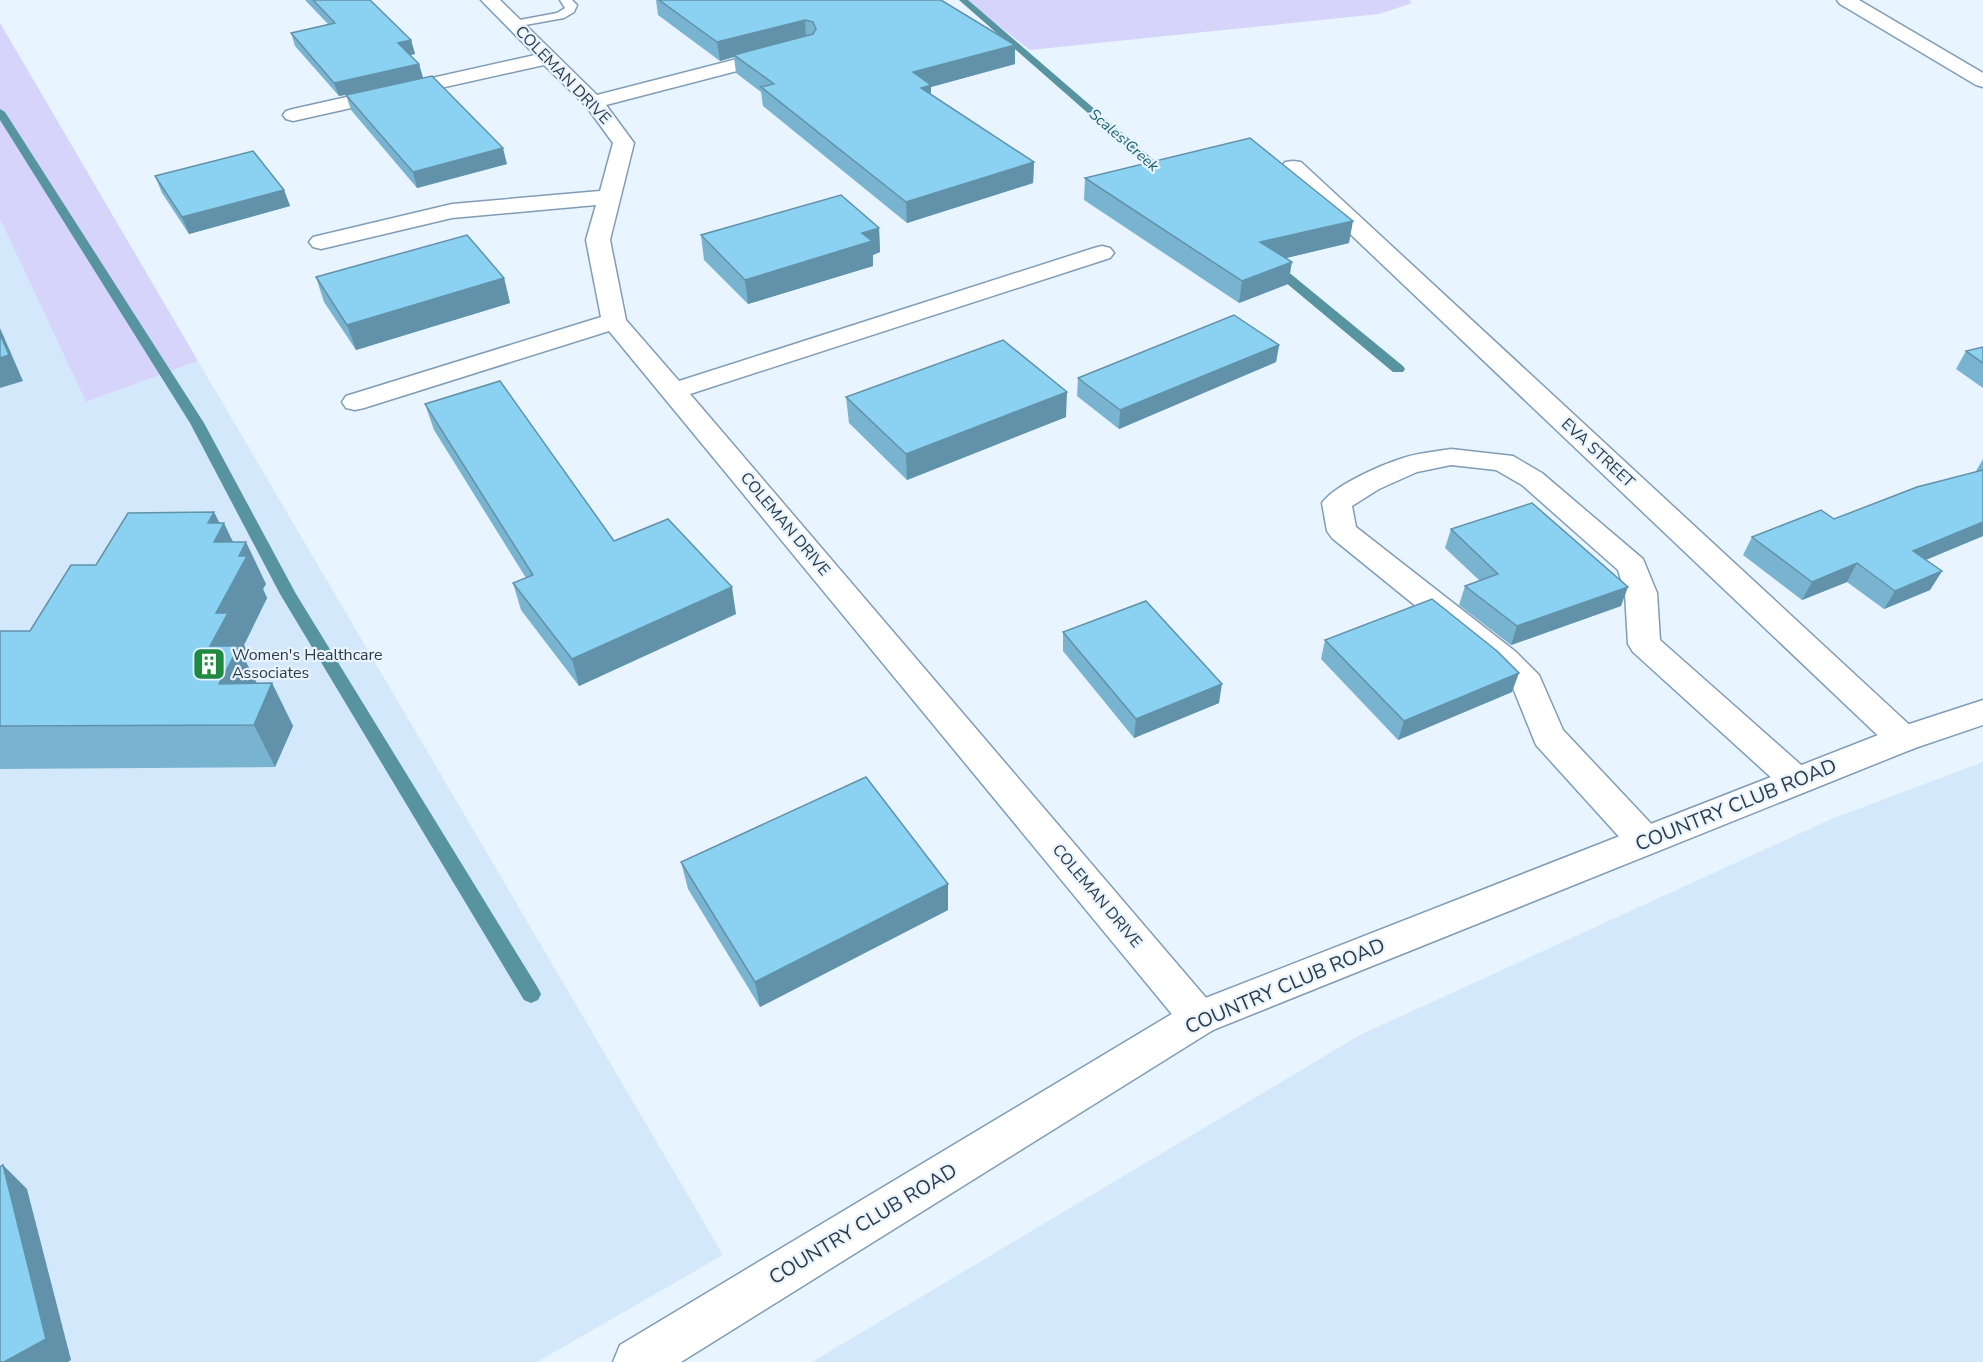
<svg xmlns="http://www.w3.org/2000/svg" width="1983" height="1362" font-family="'Nunito Sans',sans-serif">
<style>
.built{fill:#d4e8fc}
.green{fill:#d6d4fa}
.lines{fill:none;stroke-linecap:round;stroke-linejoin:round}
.stream{fill:#5794a0;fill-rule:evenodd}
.service-casing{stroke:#819cb6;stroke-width:3}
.minor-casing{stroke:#819cb6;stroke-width:3}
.secondary-casing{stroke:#819cb6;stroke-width:3}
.service{fill:#fff;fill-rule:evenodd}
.minor{fill:#fff;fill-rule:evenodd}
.secondary{fill:#fff;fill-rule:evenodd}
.wall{fill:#78b4cf}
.shaded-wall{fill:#6192a9}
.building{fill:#8bd1f1;stroke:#6192a9;stroke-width:1.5}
.labels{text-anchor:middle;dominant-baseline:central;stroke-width:4.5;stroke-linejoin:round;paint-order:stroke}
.far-water-label{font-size:15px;font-style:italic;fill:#1a6069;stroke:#e8f4ff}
.street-label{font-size:16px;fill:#2e3a44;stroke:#e8f4ff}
.poi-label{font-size:16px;fill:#2e3a44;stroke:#e8f4ff;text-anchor:start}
.near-street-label{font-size:20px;fill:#2e3a44;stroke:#e8f4ff}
</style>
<rect width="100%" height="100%" fill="#e8f4ff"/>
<g class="built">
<path d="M0,219L86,402L198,361L723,1255L537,1362H0Z"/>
<path d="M1983,762V1362H812L1360,1035L1829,820Z"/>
</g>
<g class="green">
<path d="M965,0H1409L1412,3L1379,14L1030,50Z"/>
<path d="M0,23L198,361L86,402L0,219Z"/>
</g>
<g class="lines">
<g class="stream">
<path d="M959,0H968L1170,174V178H1162Z"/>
<path d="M0,109L5,112L204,423L296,594L538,988L541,994L538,1000L531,1003L524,1000L280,594L190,423L0,120Z"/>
<path d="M1271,260L1275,261L1403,366L1405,369L1403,372H1393L1267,267V261Z"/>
</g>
<g class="service-casing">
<path id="service" d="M560,0H572L577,5L574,12L564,18L514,27L508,24L514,21L557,13L565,8Z"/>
</g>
<g class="minor-casing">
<g id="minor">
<path d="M481,0H500L597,95L780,48L787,50L789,54L787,58L606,105L634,143L610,240L626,320L679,381L1094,248L1102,246L1110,248L1114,253L1110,258L690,394L1213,1006L1219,1018L1213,1030L1199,1036L1185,1030L609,331L364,408L355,410L346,408L342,402L346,396L601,317L586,240L596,205L452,218L321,249L313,247L309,242L313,237L452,204L600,191L613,143L586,106L544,65L293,121L286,119L283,115L286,111L293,109L535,55Z"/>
<path d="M1837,0H1859L1983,73V87L1976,85L1840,4Z"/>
<path d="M1293,161L1301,162L1915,730L1920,739L1915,748L1903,752L1891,748L1285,172L1282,167L1285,162Z"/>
<path d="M1451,449L1513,456L1542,473L1643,559L1657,593L1660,640L1809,772L1815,781L1809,790L1797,794L1785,790L1633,652L1628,644L1625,593L1618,570L1522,485L1496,470L1451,465L1417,472L1379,489L1352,506L1356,527L1516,652L1539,675L1563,730L1658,831L1663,841L1658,851L1645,855L1632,851L1536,745L1513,688L1492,668L1332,538L1327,531L1322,503C1335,485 1379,466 1400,459C1416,453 1434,452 1451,449Z"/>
</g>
</g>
<g class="secondary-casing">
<path id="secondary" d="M1983,700V725L1915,748L1213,1030L681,1362H613L620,1345L1185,1006L1891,730Z"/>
</g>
<use href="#service" class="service"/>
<use href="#minor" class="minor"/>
<use href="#secondary" class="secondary"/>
</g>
<g class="wall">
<path d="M305,0H370L411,40L415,54L410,55L419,64L423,78L507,164L417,188L351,110L346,95L339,96L295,46L291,33L328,24Z"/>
<path d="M656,0H941L1015,64L931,87V94L1034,162L1033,183L907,223L763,106L761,92L736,73L734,57L720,61L658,15Z"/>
<path d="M155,176L284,190L290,206L189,234L162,193Z"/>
<path d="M1085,178L1349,243L1286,258L1288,284L1239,303L1084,200Z"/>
<path d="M879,228L880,252L873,255V266L748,304L704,260L701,235Z"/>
<path d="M316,277L504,278L510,303L356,350L324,302Z"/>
<path d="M1279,345L1276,362L1119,429L1077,396L1078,378Z"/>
<path d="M1983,347V388L1956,369L1966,351Z"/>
<path d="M846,397L1066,417L907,480L849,423Z"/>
<path d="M425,404L614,541L736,614L579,686L521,610L513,583L526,578L434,430Z"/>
<path d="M1983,459V536L1925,560L1942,571L1930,590L1884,609L1847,582L1802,600L1743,555L1752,537L1834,519L1977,472L1976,471Z"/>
<path d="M214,512L219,523L266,584L263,589L267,598L244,645L249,656L246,662L257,684L272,683L293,726L275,767L0,769V631H30L96,565Z"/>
<path d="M1451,529L1621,606L1511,645L1459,605L1465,586L1480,581L1445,548Z"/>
<path d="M1063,632L1219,703L1134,738L1063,651Z"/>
<path d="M1325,640L1512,692L1398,740L1321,659Z"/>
<path d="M681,862L948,884V910L760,1007L688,889Z"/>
</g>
<g class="shaded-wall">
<path d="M805,20L806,39L734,55V57L720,61L717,42Z"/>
<path d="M411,40L415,54L402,57L398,43Z"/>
<path d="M1015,45V64L931,87V104L913,72Z"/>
<path d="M419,64L423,78L339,96L334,83Z"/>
<path d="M503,148L507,164L417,188L413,172Z"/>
<path d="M1034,162L1033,183L907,223L906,202Z"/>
<path d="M284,190L290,206L189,234L182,217Z"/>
<path d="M1353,221L1349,243L1257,265L1260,242Z"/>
<path d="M879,228L880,252L873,255V266L748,304L745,280L862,233Z"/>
<path d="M1292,262L1288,284L1239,303L1242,281Z"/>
<path d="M504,278L510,303L356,350L347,325Z"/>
<path d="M0,328L23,381L0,388Z"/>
<path d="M1279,345L1276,362L1119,429L1120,410Z"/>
<path d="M1067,392L1066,417L907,480L906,454Z"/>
<path d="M214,512L222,528L224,523L239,555L246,542L266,584L263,589L267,598L244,645L249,656L246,662L260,689L219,684L210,646L216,613L214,542L208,523Z"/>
<path d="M1983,522V536L1902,570L1913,551Z"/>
<path d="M1857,563L1847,582L1802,600L1812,582Z"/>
<path d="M1942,571L1930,590L1884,609L1895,591Z"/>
<path d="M732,587L736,614L579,686L572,659Z"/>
<path d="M1628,587L1621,606L1511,645L1517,626Z"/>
<path d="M1519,673L1512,692L1398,740L1404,721Z"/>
<path d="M272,683L293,726L275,767L254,725Z"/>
<path d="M1222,684L1219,703L1134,738L1136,719Z"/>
<path d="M948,884V910L760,1007L755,982Z"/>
<path d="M3,1165L27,1189L71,1360L68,1362H4Z"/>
</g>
<g class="building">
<path d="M313,0H370L411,40L398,43L419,64L334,83L291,33L335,23Z"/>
<path d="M659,0H941L1015,45L913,72L931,85L921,88L1034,162L906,202L761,87L774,84L734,55L813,34L816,29L813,22L805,20L717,42Z"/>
<path d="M432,76L503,148L413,172L346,95Z"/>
<path d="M1250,138L1353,221L1260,242L1292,262L1242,281L1085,178Z"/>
<path d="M253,151L284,190L182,217L155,176Z"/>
<path d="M841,195L879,228L862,233L872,241L745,280L701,235Z"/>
<path d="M467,235L504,278L347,325L316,277Z"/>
<path d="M1234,315L1279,345L1120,410L1078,378Z"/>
<path d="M0,334L9,355L0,358Z"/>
<path d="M1003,340L1067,392L906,454L846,397Z"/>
<path d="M1983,347V363L1966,351Z"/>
<path d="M500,381L614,541L668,519L732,587L572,659L513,583L533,575L425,404Z"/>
<path d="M1983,470V522L1913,551L1942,571L1895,591L1857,563L1812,582L1752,537L1821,510L1834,519L1917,487Z"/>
<path d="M1532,503L1628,587L1517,626L1465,586L1498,574L1451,529Z"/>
<path d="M214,512L208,523H224L214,542H246L239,556H247L216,613H228L210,646H239L219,684L272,683L254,725L0,726V631H30L71,565H96L128,513Z"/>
<path d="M1432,599L1497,651L1519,673L1404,721L1325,640Z"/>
<path d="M1146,601L1222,684L1136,719L1063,632Z"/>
<path d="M866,777L948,884L755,982L681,862Z"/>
<path d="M3,1165L46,1339L4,1362H0V1167Z"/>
</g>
<defs>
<g id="building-square" transform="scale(1.725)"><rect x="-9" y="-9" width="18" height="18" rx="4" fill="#208a40" stroke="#e8f4ff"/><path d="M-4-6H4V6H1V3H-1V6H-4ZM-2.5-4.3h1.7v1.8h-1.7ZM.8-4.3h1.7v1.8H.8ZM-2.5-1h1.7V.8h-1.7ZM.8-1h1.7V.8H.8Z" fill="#fff"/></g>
</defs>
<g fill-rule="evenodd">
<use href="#building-square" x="209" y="664"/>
</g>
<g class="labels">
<g class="far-water-label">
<text transform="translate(1124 140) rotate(41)">Scales Creek</text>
</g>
<g class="street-label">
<text transform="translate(563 75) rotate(46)">COLEMAN DRIVE</text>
<text transform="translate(1598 453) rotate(43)">EVA STREET</text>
<text transform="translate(785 524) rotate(50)">COLEMAN DRIVE</text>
<text transform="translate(1097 896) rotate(50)">COLEMAN DRIVE</text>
</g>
<g class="poi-label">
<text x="232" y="655">Women's Healthcare<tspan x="232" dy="18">Associates</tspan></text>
</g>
<g class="near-street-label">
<text transform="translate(1736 805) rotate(-22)">COUNTRY CLUB ROAD</text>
<text transform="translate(1285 986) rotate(-23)">COUNTRY CLUB ROAD</text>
<text transform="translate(863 1224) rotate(-31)">COUNTRY CLUB ROAD</text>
</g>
</g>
</svg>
